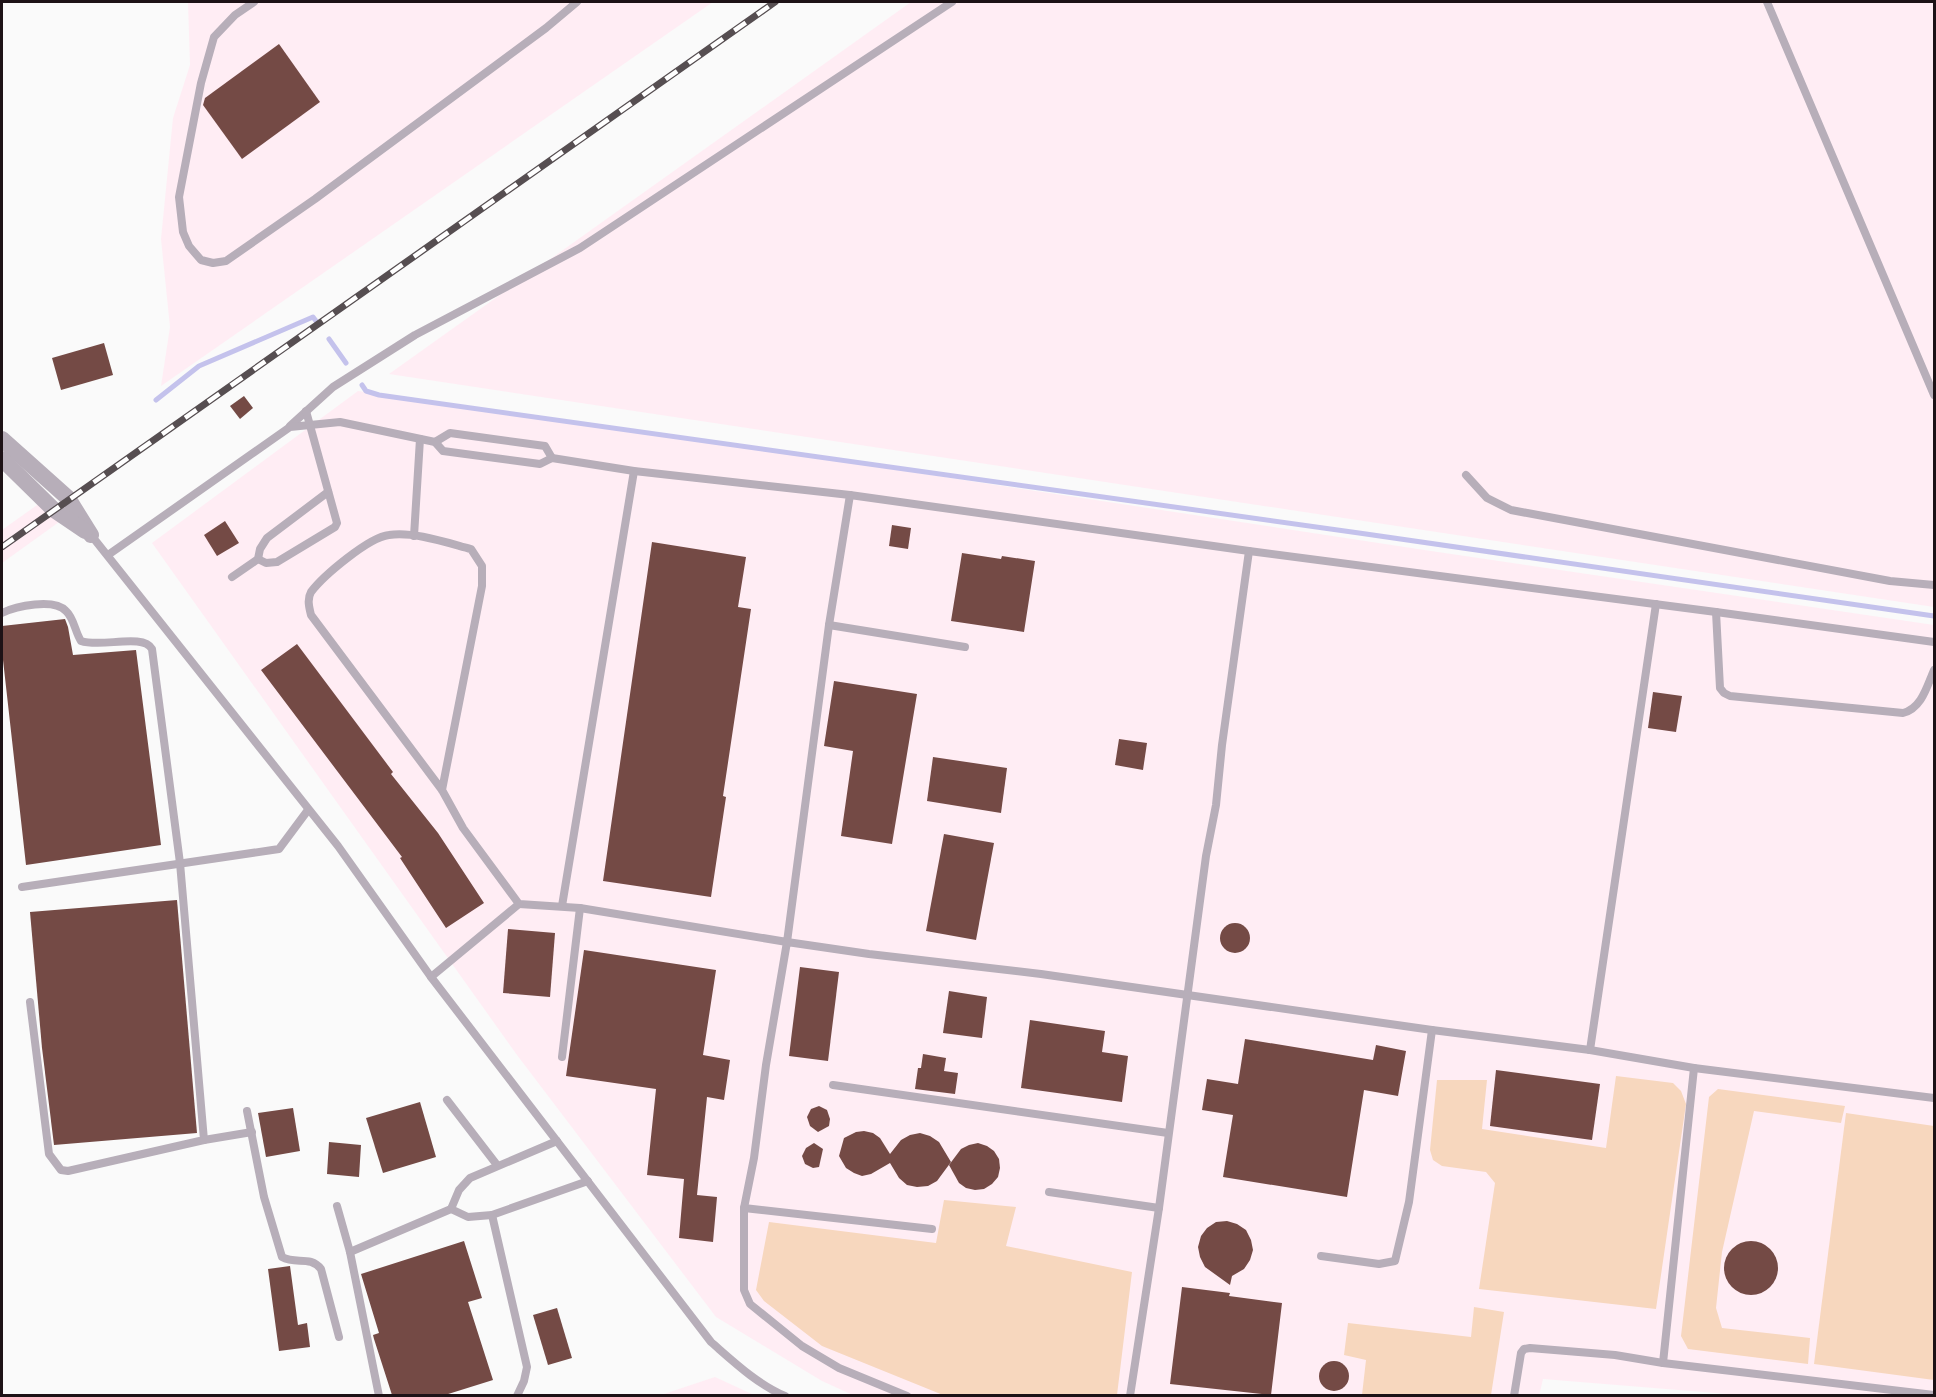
<svg xmlns="http://www.w3.org/2000/svg" width="1936" height="1397" font-family="Manrope,sans-serif">
<style>
.built{fill:#ffedf4}
.green{fill:#f7d7be}
.lines{fill:none;stroke-linecap:round;stroke-linejoin:round}
.stream{stroke:#c4c2ec;stroke-width:5}
.building{fill:#744a45}
.service{stroke:#b7aeb9;stroke-width:8}
.minor{stroke:#b7aeb9;stroke-width:16}
.rail-casing{stroke:#564e51;stroke-width:7}
.rail{stroke:#fff;stroke-width:4.5;stroke-dasharray:14;stroke-linecap:butt}
</style>
<rect width="100%" height="100%" fill="#fafafa"/>
<g class="built">
<path d="M188,2H713L161,386L170,327L161,239L173,118L190,65Z"/>
<path d="M911,2H1934V607L389,374Z"/>
<path d="M358,391L865,465L1431,551L1934,625V1395H1740L1543,1379L1539,1396H855L822,1381L716,1317L517,1055L152,543Z"/>
<path d="M40,503L59,522L2,563V530Z"/>
<path d="M715,1377L754,1395H661Z"/>
</g>
<g class="green">
<path d="M1616,1076L1673,1083L1681,1091L1686,1104L1656,1309L1479,1289L1495,1183L1486,1172L1442,1166L1433,1160L1430,1150L1437,1080H1487L1482,1129L1606,1148Z"/>
<path d="M1718,1089L1845,1106L1841,1123L1754,1111L1722,1252L1716,1308L1722,1328L1810,1338L1808,1364L1688,1349L1681,1336L1709,1097Z"/>
<path d="M1846,1113L1934,1126V1380L1814,1364Z"/>
<path d="M944,1200L1016,1207L1006,1246L1132,1272L1117,1395H943L822,1346L764,1301L756,1290L769,1222L936,1243Z"/>
<path d="M1474,1307L1504,1312L1491,1395H1362L1366,1360L1344,1355L1348,1323L1471,1337Z"/>
</g>
<g class="lines">
<g class="stream">
<path d="M329,339L346,363"/>
<path d="M362,385L366,391L379,395L1359,533L1934,616"/>
<path d="M156,400L199,366L313,317L316,321"/>
</g>
</g>
<g class="building">
<path d="M279,44L320,102L242,159L203,105L205,98Z"/>
<path d="M104,343L113,375L61,390L52,358Z"/>
<path d="M244,396L253,408L240,419L230,406Z"/>
<path d="M225,521L239,543L217,556L204,535Z"/>
<path d="M892,525L911,528L908,549L889,546Z"/>
<path d="M652,542L746,557L738,607L751,609L723,796L726,797L711,897L603,881Z"/>
<path d="M962,553L1001,559L1002,556L1035,561L1024,632L951,621Z"/>
<path d="M65,619L68,627L73,655L136,650L161,845L26,865L2,651V626Z"/>
<path d="M297,644L393,772L391,774L438,833L484,903L446,928L400,858L402,857L261,670Z"/>
<path d="M834,681L917,694L892,844L841,836L853,751L824,746Z"/>
<path d="M1653,692L1682,696L1676,732L1648,728Z"/>
<path d="M1119,739L1147,743L1143,770L1115,765Z"/>
<path d="M933,757L1007,768L1001,813L927,801Z"/>
<path d="M944,834L994,843L976,940L926,931Z"/>
<path d="M177,900L197,1133L54,1145L42,1048L30,912Z"/>
<circle cx="1235" cy="938" r="15"/>
<path d="M508,929L555,933L550,997L503,993Z"/>
<path d="M584,950L716,970L703,1055L730,1060L724,1100L707,1097L697,1195L717,1197L713,1242L679,1238L684,1179L647,1175L656,1089L566,1076Z"/>
<path d="M800,967L839,972L828,1061L789,1056Z"/>
<path d="M949,991L987,997L982,1038L943,1033Z"/>
<path d="M1030,1020L1105,1031L1102,1052L1128,1056L1122,1102L1021,1088Z"/>
<path d="M1245,1039L1373,1060L1376,1045L1406,1051L1398,1096L1364,1090L1347,1197L1223,1177L1233,1115L1202,1110L1207,1079L1238,1084Z"/>
<path d="M923,1054L946,1058L944,1071L958,1073L955,1094L915,1089L918,1068H921Z"/>
<path d="M1496,1070L1600,1084L1592,1140L1490,1126Z"/>
<path d="M420,1102L436,1157L383,1173L366,1118Z"/>
<path d="M819,1106L827,1110L830,1119L829,1126L818,1132L810,1126L807,1117L811,1109Z"/>
<path d="M293,1108L300,1151L266,1157L258,1113Z"/>
<path d="M864,1131L873,1133L880,1138L890,1154L901,1140L910,1135L920,1133L930,1136L939,1142L951,1162L937,1181L928,1186L917,1187L907,1185L899,1178L890,1163L871,1174L862,1176L854,1173L846,1168L839,1156L844,1138L856,1132Z"/>
<path d="M329,1142L361,1145L359,1177L327,1174Z"/>
<path d="M814,1143L823,1149L819,1167L813,1168L805,1164L802,1156L806,1148Z"/>
<path d="M978,1143L987,1146L994,1151L999,1159L1000,1168L998,1177L992,1184L984,1189L975,1190L966,1188L959,1183L949,1165L961,1149L969,1145Z"/>
<path d="M1227,1221L1237,1224L1246,1230L1251,1240L1253,1250L1250,1260L1244,1269L1232,1276L1230,1285L1205,1267L1200,1257L1198,1247L1201,1236L1207,1228L1216,1222Z"/>
<path d="M464,1241L482,1298L468,1302L493,1380L445,1395H392L374,1339L373,1335L379,1333L361,1274Z"/>
<circle cx="1751" cy="1268" r="27"/>
<path d="M290,1266L298,1325L307,1323L310,1347L279,1351L268,1269Z"/>
<path d="M1182,1287L1230,1293L1229,1296L1282,1303L1271,1395L1170,1384Z"/>
<path d="M557,1308L572,1358L548,1365L533,1315Z"/>
<circle cx="1334" cy="1376" r="15"/>
</g>
<g class="lines">
<g class="service">
<path d="M254,2L235,15L214,37L201,83L179,197L183,232L189,246L201,260L213,263L226,261L315,199L546,28L577,2"/>
<path d="M1767,2L1934,395"/>
<path d="M290,426L333,387L415,335L580,248L952,2"/>
<path d="M435,442L450,433L545,446L552,458"/>
<path d="M1466,475L1487,498L1511,510L1890,581L1934,585"/>
<path d="M91,535L338,846L431,977L711,1342C734,1362 757,1384 785,1396"/>
<path d="M414,536L420,439"/>
<path d="M108,555L290,427L340,422L435,442L443,451L540,464L552,458L634,471L850,495L1249,551L1716,612L1934,642"/>
<path d="M258,559L266,563L277,562L335,527L337,523L306,411"/>
<path d="M232,577L258,559L260,549L267,538L328,492"/>
<path d="M1716,612L1720,688L1724,693L1730,696L1903,713C1922,708 1927,686 1934,670"/>
<path d="M2,613C16,606 54,598 66,611C74,618 75,632 81,641C101,648 143,633 152,649L180,863L204,1140L68,1171L61,1170L49,1154L30,1002"/>
<path d="M829,625L965,647"/>
<path d="M442,790L482,586V566L471,549C448,543 413,531 389,535C369,537 323,576 311,592C307,599 309,607 311,615L442,790L463,828L519,904L580,908L787,942L829,625L850,495"/>
<path d="M22,887L279,849L308,810"/>
<path d="M562,906L634,471"/>
<path d="M431,977L519,904"/>
<path d="M1590,1050L1656,604"/>
<path d="M562,1057L580,908"/>
<path d="M833,1085L1168,1133"/>
<path d="M447,1100L497,1165"/>
<path d="M247,1111L264,1197L282,1257C296,1265 310,1255 321,1269L339,1337"/>
<path d="M204,1140L252,1132"/>
<path d="M1049,1192L1159,1208"/>
<path d="M337,1206L350,1252L379,1396"/>
<path d="M744,1208L932,1229"/>
<path d="M451,1209L468,1217L492,1215L588,1181"/>
<path d="M492,1215L527,1367L524,1381L517,1396"/>
<path d="M350,1252L451,1209L459,1190L470,1178L557,1141"/>
<path d="M1321,1256L1379,1264L1395,1261L1409,1202L1432,1030"/>
<path d="M1663,1363L1694,1068"/>
<path d="M907,1396L839,1368L802,1346L750,1304L744,1290V1208L754,1158L766,1065L787,942L869,954L1041,974L1432,1030L1590,1050L1694,1068L1934,1098"/>
<path d="M1130,1396L1159,1208L1206,856L1216,805L1222,745L1249,551"/>
<path d="M1514,1396L1521,1353L1524,1349L1530,1348L1615,1355L1663,1363L1934,1395"/>
</g>
<g class="minor">
<path d="M2,439L68,498L91,535"/>
<path d="M2,459L54,510L85,531"/>
</g>
<g class="rail-casing">
<path id="rail" d="M2,547L775,2"/>
</g>
<use href="#rail" class="rail"/>
</g>
<rect width="1936" height="1397" fill="none" stroke="#1d1216" stroke-width="6"/>
</svg>
